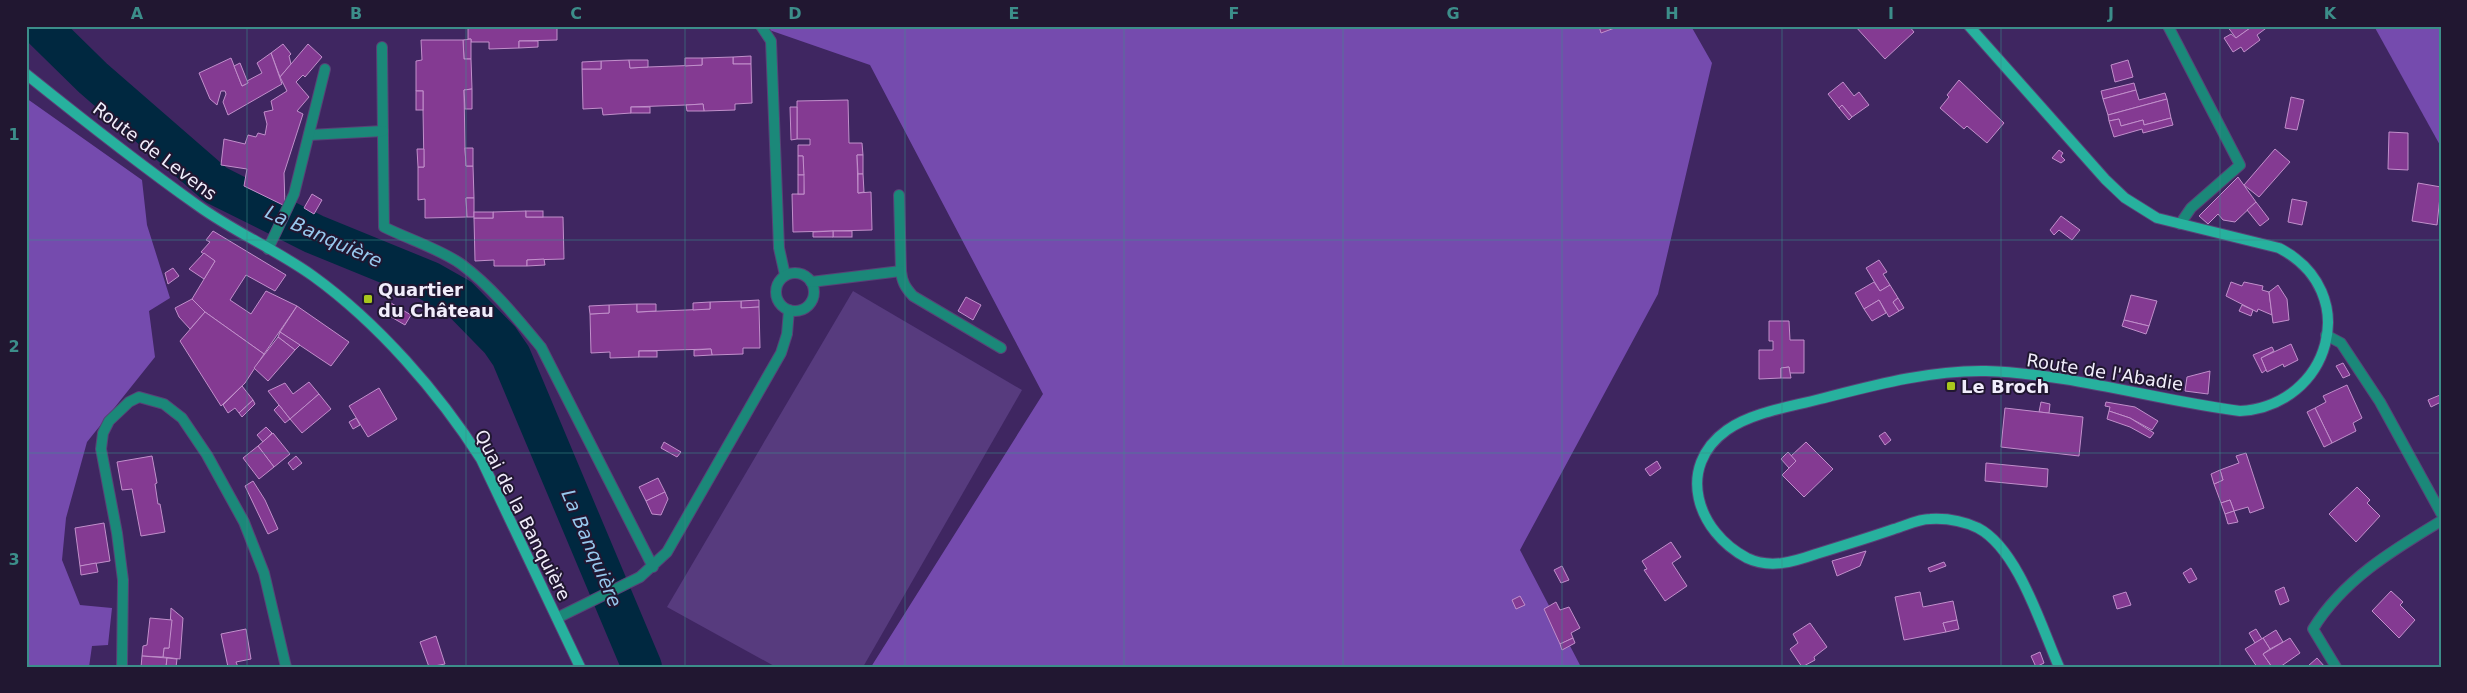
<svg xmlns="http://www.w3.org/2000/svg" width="2467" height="693" font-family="'DejaVu Sans',sans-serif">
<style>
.green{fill:#573b7e}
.forest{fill:#754bae}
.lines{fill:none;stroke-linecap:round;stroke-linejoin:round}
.river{stroke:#002840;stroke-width:40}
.building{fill:#843a92;stroke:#c18fcb}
.street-casing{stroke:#584277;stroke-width:12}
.secondary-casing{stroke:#584277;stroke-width:12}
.street{stroke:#1b8879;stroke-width:10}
.secondary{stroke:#27b19e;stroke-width:10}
.grid{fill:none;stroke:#3c8e8a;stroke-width:1;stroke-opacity:0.55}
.poi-dot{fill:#a8c71d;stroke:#211731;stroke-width:2}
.labels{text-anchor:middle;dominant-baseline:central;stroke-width:4;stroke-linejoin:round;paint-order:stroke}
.street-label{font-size:18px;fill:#f1edfb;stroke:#211731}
.poi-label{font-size:18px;font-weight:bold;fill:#f1edfb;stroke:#211731;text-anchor:start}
.water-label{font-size:19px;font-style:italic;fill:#97c8ed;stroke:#211731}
.neatline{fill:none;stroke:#3c8e8a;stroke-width:2}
.grid-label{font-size:16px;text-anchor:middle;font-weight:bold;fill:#3c8e8a}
</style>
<rect width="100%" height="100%" fill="#3f2661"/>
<path class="green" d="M853,291L1022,390L863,667H776L667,607Z"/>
<g class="forest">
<path d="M758,26H1691L1712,63L1658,294L1520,550L1581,667H871L1043,394L870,65Z"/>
<path d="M2374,26H2441V147Z"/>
<path d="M26,98L142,180L147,225L170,298L149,311L155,357L87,442L66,518L62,560L80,605L112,608L108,645L92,646L89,667H26Z"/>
</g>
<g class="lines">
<path class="river" d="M44,26V30L93,78L216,185L314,234L429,281L459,298L500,340L511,356L642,667"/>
</g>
<g class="building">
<path d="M468,26H557V40L519,41V48L489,49V42H471V39H468Z"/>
<path d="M1599,26H1620L1601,33Z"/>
<path d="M1855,26H1909L1914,32L1885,59Z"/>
<path d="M2227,26H2253L2236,38Z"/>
<path d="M2253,26H2269L2257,35L2260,40L2244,52L2241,47L2233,52L2224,38L2231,34L2236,38Z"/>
<path d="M471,39V59H464L463,40Z"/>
<path d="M421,40H463L464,59H471L472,89L464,90L465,148L466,166H473L474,198H466L467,217L425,218V199L418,200V167H424L423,110V91H416V61L422,60Z"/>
<path d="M519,41H538V47L519,48Z"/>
<path d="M283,44L291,54L289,56L291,64L280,77L271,53Z"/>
<path d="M308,44L322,57L305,77L303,75L296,82L309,97L297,111L303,114L284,173L285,206L244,186L247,169L221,165L224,139L245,144L248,135L256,137L258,133L265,135L267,124L264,112L273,110L271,101L287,91L280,77Z"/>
<path d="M271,53L282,84L228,115L223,102L226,94L225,91H221L217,105L210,99L199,73L231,58L242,86L248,83L247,81L262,73L257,63Z"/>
<path d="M751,56V64H733V57Z"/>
<path d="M733,57V64H751L752,103L735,104V110L704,111L703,104L686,105L631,107V113L603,115L602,108L583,109L582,69H601V61L629,60L630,68L648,67L702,65V58Z"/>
<path d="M685,58H702V65L685,66Z"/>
<path d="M629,60H648V67L630,68Z"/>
<path d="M2128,60L2133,77L2115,82L2111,65Z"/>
<path d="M601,61V69H582V62Z"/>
<path d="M240,63L248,83L242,86L234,66Z"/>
<path d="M1959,80L2004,123L1987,143L1967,126L1964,129L1940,108L1949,97L1947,95Z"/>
<path d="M1843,82L1854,96L1859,92L1869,105L1852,117L1842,105L1839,108L1828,94Z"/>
<path d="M2134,83L2136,90L2103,99L2101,91Z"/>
<path d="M472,89V109H465L464,90Z"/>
<path d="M2136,90L2139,100L2165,93L2167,99L2108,115L2103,99Z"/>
<rect x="416" y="91" width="7" height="19"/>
<path d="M2291,97L2304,100L2297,130L2285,128Z"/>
<path d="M2167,99L2171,118L2144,125L2143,120L2121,126L2119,119L2109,121L2108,115Z"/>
<path d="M848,100L849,143H862L863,155H857L858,193L871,192L872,230L793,232L792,194H804L803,156H798V145H810V139H797V101Z"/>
<path d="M703,104L704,111H687L686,105Z"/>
<path d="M1842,105L1852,117L1849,120L1839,108Z"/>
<rect x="631" y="107" width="19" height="6"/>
<path d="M790,107H797V139L791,140Z"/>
<path d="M2171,118L2173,125L2143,133L2142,129L2114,137L2109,121L2119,119L2121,126L2143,120L2144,125Z"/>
<path d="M2389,132L2408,133V170L2388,169Z"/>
<path d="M465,148H473V166H466Z"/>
<path d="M417,149H424V167H418Z"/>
<path d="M2275,149L2290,162L2259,197L2244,185Z"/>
<path d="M2059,150L2063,153L2061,156L2065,160L2061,163L2052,158Z"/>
<path d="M857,155H863V174H858Z"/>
<path d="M798,156H803L804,175H798Z"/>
<path d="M858,174H863L864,192L858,193Z"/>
<rect x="798" y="175" width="6" height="19"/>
<path d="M2238,177L2256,202L2235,222L2223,220L2218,214L2208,224L2199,216Z"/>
<path d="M2418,183L2441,187L2437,225L2412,221Z"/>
<path d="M312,194L322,200L314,214L304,208Z"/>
<path d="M466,198H474V217H467Z"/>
<path d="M2292,199L2307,202L2302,225L2288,222Z"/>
<path d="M2256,202L2269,219L2260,226L2247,210Z"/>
<path d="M526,211V217H563L564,259L527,260V266H494V260L475,261L474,218H493V212Z"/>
<rect x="526" y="211" width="17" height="6"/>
<rect x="474" y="212" width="19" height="6"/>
<path d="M2061,216L2080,230L2072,240L2059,230L2054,235L2050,230Z"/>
<path d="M213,231L286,275L275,291L246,275L230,300L251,314L266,291L297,306L264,354L205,312L192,299L215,261L201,252L210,242L206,240Z"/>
<rect x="833" y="231" width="19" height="6"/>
<path d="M833,231V237H813V232Z"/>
<path d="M204,253L215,261L204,279L189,269Z"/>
<path d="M544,259L545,265L527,266V260Z"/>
<path d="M1879,260L1887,272L1883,274L1890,285L1880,291L1866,268Z"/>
<path d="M173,268L179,276L168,284L165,273Z"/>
<path d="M1874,282L1880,291L1890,285L1898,298L1893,302L1899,311L1889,317L1879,300L1864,309L1855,293Z"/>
<path d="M2231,282L2242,286L2244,282L2263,286L2262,290L2269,292L2272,315L2258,309L2257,312L2226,296Z"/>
<path d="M2278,285L2287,299L2289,320L2273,323L2269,292Z"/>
<path d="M2131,295L2157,301L2149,326L2124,320Z"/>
<path d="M966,297L981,305L973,320L958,311Z"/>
<path d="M1898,298L1904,308L1899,311L1893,302Z"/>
<path d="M192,299L205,312L190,329L179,317L175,308Z"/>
<path d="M759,300V307L741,308V301Z"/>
<path d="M1879,300L1886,313L1872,321L1864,309Z"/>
<path d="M741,301V308L759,307L760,348H743V354L712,355L711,349L639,351V357L610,358V352L591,353L590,314L609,313V305L637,304V312L710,309V302Z"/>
<path d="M710,302V309L693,310V303Z"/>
<path d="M391,303L411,315L405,325L386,314Z"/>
<path d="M637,304H656V311L637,312Z"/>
<path d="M609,305V313L590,314L589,306Z"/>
<path d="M2242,305L2253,310L2251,316L2239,311Z"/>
<path d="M297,306L349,342L331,366L280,332Z"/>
<path d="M205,312L264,354L245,383L221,406L180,341Z"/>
<path d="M2124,320L2149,326L2146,334L2122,326Z"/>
<path d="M1769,321H1789L1790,340H1804V373H1789V367L1781,368V378L1759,379V350H1773V341H1769Z"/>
<path d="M280,332L300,345L295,350L278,337Z"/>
<path d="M278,337L295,350L268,381L254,368Z"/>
<path d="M2291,344L2298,360L2284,367L2283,364L2267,372L2261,358Z"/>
<path d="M2272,347L2274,351L2261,358L2266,370L2262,373L2253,355Z"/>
<path d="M711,349L712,355L694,356V350Z"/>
<rect x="639" y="351" width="18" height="6"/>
<path d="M2343,363L2350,375L2343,378L2336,366Z"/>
<path d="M1789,367L1791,378H1781V368Z"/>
<path d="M2210,371L2208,394L2185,391L2187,377Z"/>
<path d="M309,382L319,394L290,419L268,391L285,383L293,394Z"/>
<path d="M2347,385L2362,418L2353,423L2356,431L2332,443L2315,408L2326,402L2323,396Z"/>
<path d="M242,386L253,400L239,413L235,408L228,413L223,405Z"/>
<path d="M379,388L397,419L368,437L349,406Z"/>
<path d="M319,394L331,409L302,433L290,419Z"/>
<path d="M2440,395L2441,402L2431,407L2428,400Z"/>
<path d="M253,400L255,404L242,417L239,413Z"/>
<path d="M2041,402L2050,404L2049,413L2039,412Z"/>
<path d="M2106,402L2135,407L2158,421L2152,430L2130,418L2109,411L2110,407L2105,406Z"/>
<path d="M279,405L290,419L285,423L274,410Z"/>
<path d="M2005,408L2083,417L2079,456L2001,447Z"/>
<path d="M2315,408L2332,443L2324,447L2307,412Z"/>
<path d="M2109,411L2130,418L2154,433L2150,438L2130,427L2107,419Z"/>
<path d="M356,418L360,425L353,429L349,422Z"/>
<path d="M266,427L272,433L263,442L257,435Z"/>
<path d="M1885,432L1891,440L1885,445L1879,436Z"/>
<path d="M273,433L290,454L274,467L258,446Z"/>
<path d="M664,442L681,452L677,457L661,448Z"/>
<path d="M1806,442L1833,469L1804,497L1782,475L1796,461L1791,456Z"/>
<path d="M258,446L274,467L259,479L243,458Z"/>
<path d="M1788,452L1796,461L1789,468L1781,459Z"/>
<path d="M2246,453L2264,508L2250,513L2248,507L2234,511L2230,500L2221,503L2214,484L2223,480L2220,470L2239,463L2236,456Z"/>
<path d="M152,456L157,483L155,484L158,504H160L165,532L141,536L132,489L122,490L117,462Z"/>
<path d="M296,456L302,463L293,470L288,463Z"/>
<path d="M1657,461L1661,468L1650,476L1645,469Z"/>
<path d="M1986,463L2048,469L2047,487L1985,481Z"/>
<path d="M2220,470L2223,480L2214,484L2211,474Z"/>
<path d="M658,478L665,492L646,501L639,487Z"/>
<path d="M253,481L265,500L278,529L268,534L266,530L245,486Z"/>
<path d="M2357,487L2370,500L2367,503L2380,516L2356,542L2329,514Z"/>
<path d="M665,492L668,499L661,515L652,514L646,501Z"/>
<path d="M2230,500L2234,511L2225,514L2221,503Z"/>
<path d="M2234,511L2238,522L2228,524L2225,514Z"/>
<path d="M104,523L110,561L80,566L75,528Z"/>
<path d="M1671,542L1681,557L1672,563L1687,586L1665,601L1644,570L1647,569L1642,561Z"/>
<path d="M1866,551L1860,566L1837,576L1832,561Z"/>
<path d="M1944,562L1946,566L1930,572L1928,568Z"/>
<path d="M96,563L98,572L81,575L80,566Z"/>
<path d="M1562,566L1569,580L1561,583L1554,570Z"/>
<path d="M2191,568L2197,579L2189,583L2183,573Z"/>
<path d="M2284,587L2289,601L2280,605L2275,591Z"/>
<path d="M2391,591L2403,602L2400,605L2415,620L2399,638L2372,611Z"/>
<path d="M1920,592L1923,607L1953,601L1957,620L1943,623L1946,632L1904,640L1895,597Z"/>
<path d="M2126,592L2131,605L2117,609L2113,596Z"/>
<path d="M1520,596L1525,605L1516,609L1512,600Z"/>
<path d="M1556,602L1560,610L1569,607L1580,628L1571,633L1573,638L1560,644L1544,609Z"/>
<path d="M171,608L183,618L180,659L163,657L164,648H169Z"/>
<path d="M150,618L172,620L169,648H164L163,657L142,656L143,646L147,645Z"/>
<path d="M1957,620L1959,629L1946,632L1943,623Z"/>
<path d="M1810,623L1827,647L1814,657L1815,660L1802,667L1790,649L1798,643L1793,634Z"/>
<path d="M246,629L251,659L236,662L238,667H228L221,634Z"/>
<path d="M2256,629L2262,639L2255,643L2249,633Z"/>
<path d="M2276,630L2283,642L2270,649L2263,638Z"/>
<path d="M436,636L445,664L429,667L420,642Z"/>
<path d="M1573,638L1575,643L1562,650L1560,644Z"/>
<path d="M2263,638L2270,649L2263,654L2272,667H2257L2245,649Z"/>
<path d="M2290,638L2300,653L2280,667H2272L2263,654Z"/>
<path d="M2040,652L2044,663L2036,667L2031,656Z"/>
<path d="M142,656L167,658L166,667H141Z"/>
<path d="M167,658L177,659L176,667H166Z"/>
<path d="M2317,658L2325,667H2308V666Z"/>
</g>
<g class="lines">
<g class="street-casing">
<g id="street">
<path d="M761,26L771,41L779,248L785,275"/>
<path d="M2168,26L2240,165L2191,208L2180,224"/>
<path d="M382,47L384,227C408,239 440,249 461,264C491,286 517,318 541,347L653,567"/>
<path d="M309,135L383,131"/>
<path d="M899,195L901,271C902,282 905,287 913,296L1001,348"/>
<path d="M268,249L294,194L325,69"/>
<circle cx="795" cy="292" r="19"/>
<path d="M811,282L901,271"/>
<path d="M2326,335L2341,343L2380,402L2441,513"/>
<path d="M557,618L640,577L667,552L781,353L787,334L789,310"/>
<path d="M122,667L123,580L117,533L101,449L103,433L109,421L129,402L139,397L164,404L182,418L207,455L244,522L264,573L286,667"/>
<path d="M2336,667L2313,629C2343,580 2393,550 2441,521"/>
</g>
</g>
<g class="secondary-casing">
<g id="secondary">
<path d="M1969,26L2105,179L2125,198L2157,218L2279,248C2364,292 2330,406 2240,411C2156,400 2072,374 1986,371C1930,370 1875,385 1820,399C1790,407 1753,412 1727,430C1675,467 1697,532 1747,558C1770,569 1793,562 1816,554C1842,546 1868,538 1894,529C1905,526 1918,519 1930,519C1947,518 1963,521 1978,528C2018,549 2041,626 2059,667"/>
<path d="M26,74C82,119 139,164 197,205C234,232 277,250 313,276C378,323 439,393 481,459L580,667"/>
</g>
</g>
<use href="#street" class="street"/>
<use href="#secondary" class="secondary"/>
</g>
<path class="grid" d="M247,26V667M466,26V667M685,26V667M905,26V667M1124,26V667M1343,26V667M1562,26V667M1782,26V667M2001,26V667M2220,26V667M26,240H2441M26,453H2441"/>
<g class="poi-dot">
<rect x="363" y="294" width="10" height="10" rx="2.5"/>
<rect x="1946" y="381" width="10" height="10" rx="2.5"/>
</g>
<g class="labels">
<g class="street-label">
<text transform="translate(155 151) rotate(37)">Route de Levens</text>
<text transform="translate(2105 372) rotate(9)">Route de l'Abadie</text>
<text transform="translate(523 515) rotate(63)">Quai de la Banquière</text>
</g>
<g class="poi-label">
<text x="378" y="289">Quartier<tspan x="378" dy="21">du Château</tspan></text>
<text x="1961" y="386">Le Broch</text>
</g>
<g class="water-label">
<text transform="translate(324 236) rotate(24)">La Banquière</text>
<text transform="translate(592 548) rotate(67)">La Banquière</text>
</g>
</g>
<rect width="2467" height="693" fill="none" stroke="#211731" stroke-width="55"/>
<rect x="28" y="28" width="2412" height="638" class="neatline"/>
<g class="grid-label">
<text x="137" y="19">A</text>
<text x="356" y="19">B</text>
<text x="576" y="19">C</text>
<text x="795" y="19">D</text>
<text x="1014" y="19">E</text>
<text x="1234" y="19">F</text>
<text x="1453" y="19">G</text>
<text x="1672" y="19">H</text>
<text x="1891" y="19">I</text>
<text x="2111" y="19">J</text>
<text x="2330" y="19">K</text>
<text x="14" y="140">1</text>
<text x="14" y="352">2</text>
<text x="14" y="565">3</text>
</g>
</svg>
